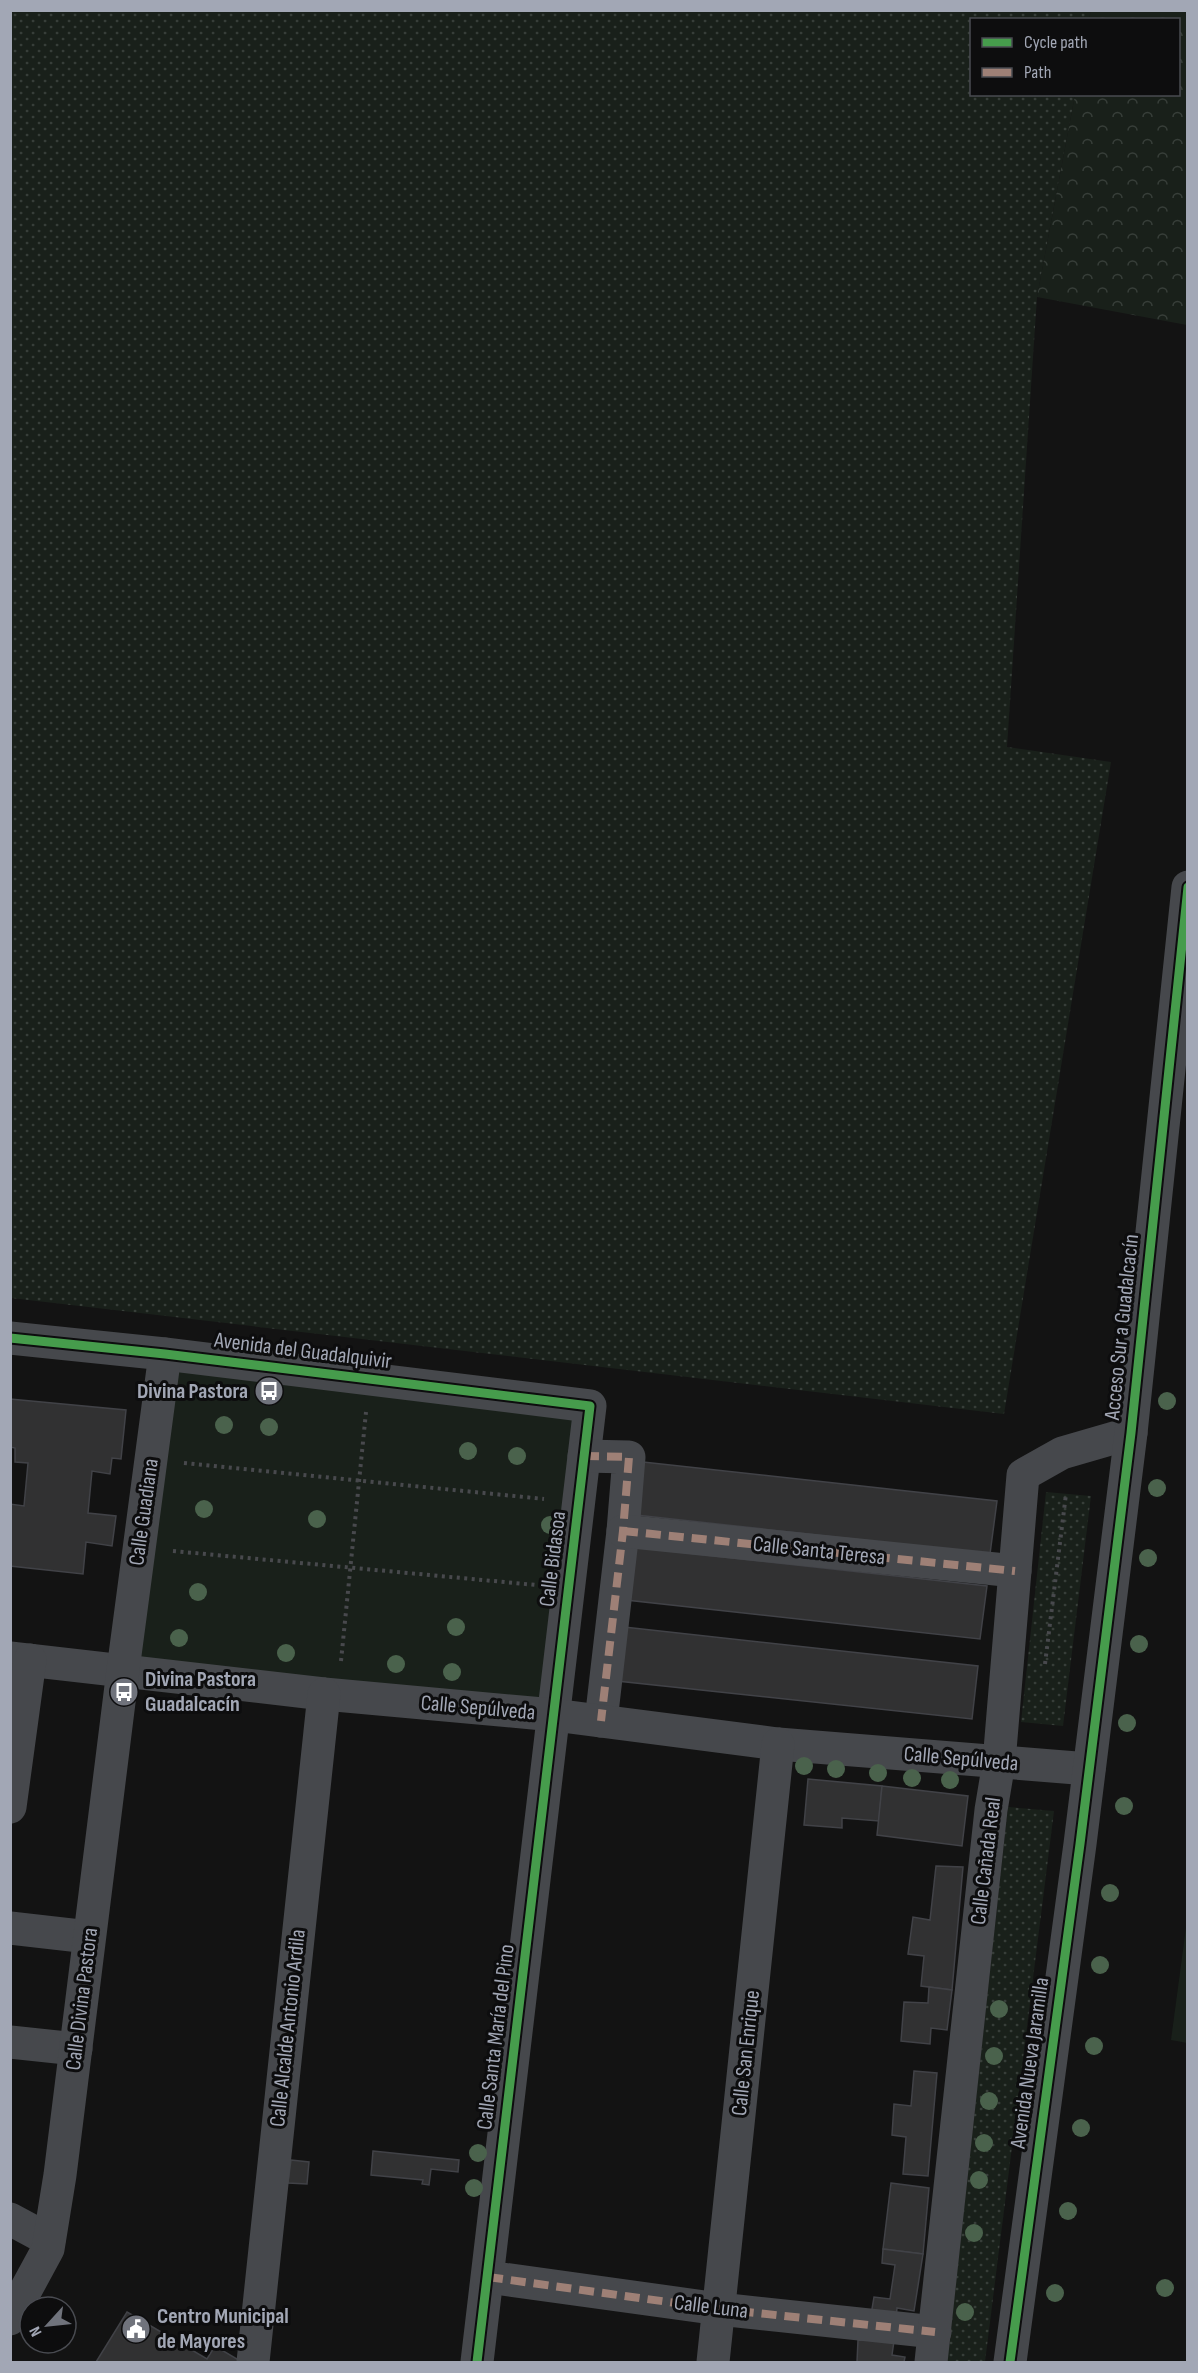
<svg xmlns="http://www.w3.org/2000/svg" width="1198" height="2373" font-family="'Sofia Sans Condensed',sans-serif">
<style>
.grass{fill:url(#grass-dots)}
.forest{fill:url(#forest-crowns)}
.park{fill:#19201a}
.building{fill:#313132;stroke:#414247;stroke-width:1.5}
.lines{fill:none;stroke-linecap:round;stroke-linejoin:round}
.path{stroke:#48494d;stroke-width:4;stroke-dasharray:3 4.5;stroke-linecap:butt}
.minor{stroke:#46484c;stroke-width:33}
.quiet{stroke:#9e8076;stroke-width:8;stroke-dasharray:15 8;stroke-linecap:butt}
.cycleway-casing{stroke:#0d0d0e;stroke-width:13}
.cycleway{stroke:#469c4c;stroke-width:9}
.tree{fill:#4a624c}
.labels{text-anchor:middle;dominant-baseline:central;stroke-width:6;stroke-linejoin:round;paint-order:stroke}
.street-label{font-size:22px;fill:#a2a7b5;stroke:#0d0d0e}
.poi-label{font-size:22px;font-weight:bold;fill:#a2a7b5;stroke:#0d0d0e;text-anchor:start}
</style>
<defs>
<pattern id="grass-dots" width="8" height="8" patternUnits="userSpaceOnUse" patternTransform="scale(1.5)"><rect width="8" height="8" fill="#19201a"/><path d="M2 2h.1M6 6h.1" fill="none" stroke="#373e39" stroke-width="1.8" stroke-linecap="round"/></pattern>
<pattern id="forest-crowns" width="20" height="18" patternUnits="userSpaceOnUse" patternTransform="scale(1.5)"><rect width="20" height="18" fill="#19201a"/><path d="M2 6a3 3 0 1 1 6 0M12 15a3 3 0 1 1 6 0" fill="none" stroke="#373e39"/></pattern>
</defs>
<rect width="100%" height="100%" fill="#131313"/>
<g class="grass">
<path d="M11,11H1091L1089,19L972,20V94L1075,95L1037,297L1007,747L1111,762L1004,1414L11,1298Z"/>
<path d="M1046,1492L1091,1496L1063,1726L1021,1722Z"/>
<path d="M1008,1807L1054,1811L985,2362H947Z"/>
</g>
<path class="forest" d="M1091,10L1187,11V325L1037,297L1075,95L1178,94V20L1089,19Z"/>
<g class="park">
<path d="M165,1354L590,1406L554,1715L123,1670Z"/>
<path d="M1187,1920L1188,2043H1187L1171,2040Z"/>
</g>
<g class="building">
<path d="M10,1399L126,1410L121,1459L112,1458L110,1474L92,1471L88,1513L116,1516L112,1546L86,1542L83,1574L10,1566V1504L24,1506L28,1463L15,1462V1448L10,1447Z"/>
<path d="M643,1462L997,1501L990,1554L636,1515Z"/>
<path d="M633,1547L987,1586L980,1639L626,1600Z"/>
<path d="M624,1627L978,1666L972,1719L617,1681Z"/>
<path d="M808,1779L882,1786L879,1821L842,1818V1828L804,1825Z"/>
<path d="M882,1786L968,1796L962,1846L877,1835Z"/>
<path d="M936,1866L963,1867L952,1990L921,1986L924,1956L908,1954L913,1917L930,1920Z"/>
<path d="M929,1987L952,1990L947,2030L931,2028L930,2044L901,2041L904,2002L928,2003Z"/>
<path d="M914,2071L937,2073L928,2176L903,2174L906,2137L892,2135L894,2104L911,2106Z"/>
<path d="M373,2151L459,2160L458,2172L431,2169L429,2185L422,2184L423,2180L371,2175Z"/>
<path d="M291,2160L309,2162L307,2184L288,2183Z"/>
<path d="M891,2183L929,2188L923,2254L883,2249Z"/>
<path d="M883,2249L923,2254L914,2311L897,2308L896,2319L871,2315L874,2297L890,2299L895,2265L882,2263Z"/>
<path d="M127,2312L207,2359L215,2346L242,2362H96Z"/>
<path d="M858,2340L894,2341L892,2355L905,2357L904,2362H857Z"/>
</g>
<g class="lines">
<g class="path">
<path d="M184,1463L544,1499"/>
<path d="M173,1551L536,1585"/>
<path d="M341,1661L366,1412"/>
<path d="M1045,1664L1066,1494"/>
</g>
<g class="minor">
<path d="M10,1338L165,1354L590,1406L477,2362"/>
<path d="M584,1456L629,1457L623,1531L601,1721"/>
<path d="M623,1531L1015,1571"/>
<path d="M10,1658L324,1694L554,1715L778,1744L1089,1769"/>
<path d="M10,1807L30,1660"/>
<path d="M10,1928L89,1937"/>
<path d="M10,2042L76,2049"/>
<path d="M10,2219L49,2240"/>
<path d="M488,2277L719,2309L935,2332"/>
<path d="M10,2319L48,2249L60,2175L123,1670L165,1354"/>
<path d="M253,2362L324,1694"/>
<path d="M713,2362L778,1744"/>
<path d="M931,2362L991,1810L999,1762L1023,1475L1062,1453L1131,1433"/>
<path d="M1010,2362L1080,1844L1131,1433L1188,887"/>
</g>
<g class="quiet">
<path d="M584,1456L629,1457L623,1531L601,1721"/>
<path d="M623,1531L1015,1571"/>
<path d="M488,2277L719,2309L935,2332"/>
</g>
<g class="cycleway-casing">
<g id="cycleway">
<path d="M10,1338L165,1354L590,1406L477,2362"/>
<path d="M1010,2362L1080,1844L1131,1433L1188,887"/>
</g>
</g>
<use href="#cycleway" class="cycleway"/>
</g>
<g class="tree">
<circle cx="1167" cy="1401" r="9"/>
<circle cx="224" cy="1425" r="9"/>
<circle cx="269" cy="1427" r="9"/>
<circle cx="468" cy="1451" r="9"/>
<circle cx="517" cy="1456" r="9"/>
<circle cx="1157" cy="1488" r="9"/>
<circle cx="204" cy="1509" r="9"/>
<circle cx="317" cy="1519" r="9"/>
<circle cx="550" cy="1525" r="9"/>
<circle cx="1148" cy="1558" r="9"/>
<circle cx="198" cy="1592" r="9"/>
<circle cx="456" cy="1627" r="9"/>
<circle cx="179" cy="1638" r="9"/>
<circle cx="1139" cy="1644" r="9"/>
<circle cx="286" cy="1653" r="9"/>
<circle cx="396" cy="1664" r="9"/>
<circle cx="452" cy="1672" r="9"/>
<circle cx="1127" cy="1723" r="9"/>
<circle cx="804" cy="1766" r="9"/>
<circle cx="836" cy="1769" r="9"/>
<circle cx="878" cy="1773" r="9"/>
<circle cx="912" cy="1778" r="9"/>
<circle cx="950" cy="1780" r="9"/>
<circle cx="1124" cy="1806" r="9"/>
<circle cx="1110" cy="1893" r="9"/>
<circle cx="1100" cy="1965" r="9"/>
<circle cx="999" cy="2009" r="9"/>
<circle cx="1094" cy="2046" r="9"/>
<circle cx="994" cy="2056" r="9"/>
<circle cx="989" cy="2101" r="9"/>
<circle cx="1081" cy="2128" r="9"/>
<circle cx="984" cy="2143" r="9"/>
<circle cx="478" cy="2153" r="9"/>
<circle cx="979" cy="2180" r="9"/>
<circle cx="474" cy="2188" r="9"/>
<circle cx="1068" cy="2211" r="9"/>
<circle cx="974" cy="2233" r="9"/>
<circle cx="1165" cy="2288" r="9"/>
<circle cx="1055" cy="2293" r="9"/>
<circle cx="965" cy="2312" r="9"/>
</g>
<defs>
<g id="bus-disc" transform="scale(1.5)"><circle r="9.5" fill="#70737c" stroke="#0d0d0e"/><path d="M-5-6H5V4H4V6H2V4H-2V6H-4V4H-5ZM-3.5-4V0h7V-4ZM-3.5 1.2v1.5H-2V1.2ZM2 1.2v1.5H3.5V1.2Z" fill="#fff"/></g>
<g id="civic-disc" transform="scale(1.5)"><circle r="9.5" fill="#70737c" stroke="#0d0d0e"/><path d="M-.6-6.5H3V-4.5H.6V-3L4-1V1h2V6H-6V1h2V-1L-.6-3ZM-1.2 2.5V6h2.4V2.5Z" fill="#fff"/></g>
</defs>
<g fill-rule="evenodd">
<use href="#bus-disc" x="269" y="1391"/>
<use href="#bus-disc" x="124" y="1692"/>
<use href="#civic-disc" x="136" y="2329"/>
</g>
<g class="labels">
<g class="street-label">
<text transform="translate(1122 1327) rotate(-84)">Acceso Sur a Guadalcacín</text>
<text transform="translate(303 1351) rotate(7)">Avenida del Guadalquivir</text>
<text transform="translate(144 1512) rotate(-82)">Calle Guadiana</text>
<text transform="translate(819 1551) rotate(6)">Calle Santa Teresa</text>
<text transform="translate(553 1559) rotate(-83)">Calle Bidasoa</text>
<text transform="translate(478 1708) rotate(5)">Calle Sepúlveda</text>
<text transform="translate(961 1759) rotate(5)">Calle Sepúlveda</text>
<text transform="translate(986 1861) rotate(-83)">Calle Cañada Real</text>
<text transform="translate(82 1999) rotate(-83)">Calle Divina Pastora</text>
<text transform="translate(288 2028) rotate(-84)">Calle Alcalde Antonio Ardila</text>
<text transform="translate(496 2037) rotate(-83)">Calle Santa María del Pino</text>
<text transform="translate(746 2053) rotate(-84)">Calle San Enrique</text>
<text transform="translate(1030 2063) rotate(-82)">Avenida Nueva Jaramilla</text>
<text transform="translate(711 2307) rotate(7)">Calle Luna</text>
</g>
<g class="poi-label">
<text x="248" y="1391" text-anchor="end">Divina Pastora</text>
<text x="145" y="1679">Divina Pastora<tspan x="145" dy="25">Guadalcacín</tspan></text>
<text x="157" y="2316">Centro Municipal<tspan x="157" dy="25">de Mayores</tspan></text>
</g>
</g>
<rect width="1198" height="2373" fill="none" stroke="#a2a7b5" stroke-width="24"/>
<rect x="970" y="18" width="210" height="78" fill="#0d0d0e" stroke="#494b51" stroke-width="1.5"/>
<rect x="982" y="38" width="30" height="9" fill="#469c4c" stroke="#494b51" stroke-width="1.5"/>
<text x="1024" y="48" font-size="18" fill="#a2a7b5">Cycle path</text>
<rect x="982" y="68" width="30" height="9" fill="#9e8076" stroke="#494b51" stroke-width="1.5"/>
<text x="1024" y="78" font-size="18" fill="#a2a7b5">Path</text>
<g transform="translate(48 2325) rotate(243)"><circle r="28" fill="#0d0d0e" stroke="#494b51" stroke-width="1.5"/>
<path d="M0-4.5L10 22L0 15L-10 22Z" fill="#70737c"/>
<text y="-9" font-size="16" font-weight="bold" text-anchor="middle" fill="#a2a7b5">N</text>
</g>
</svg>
